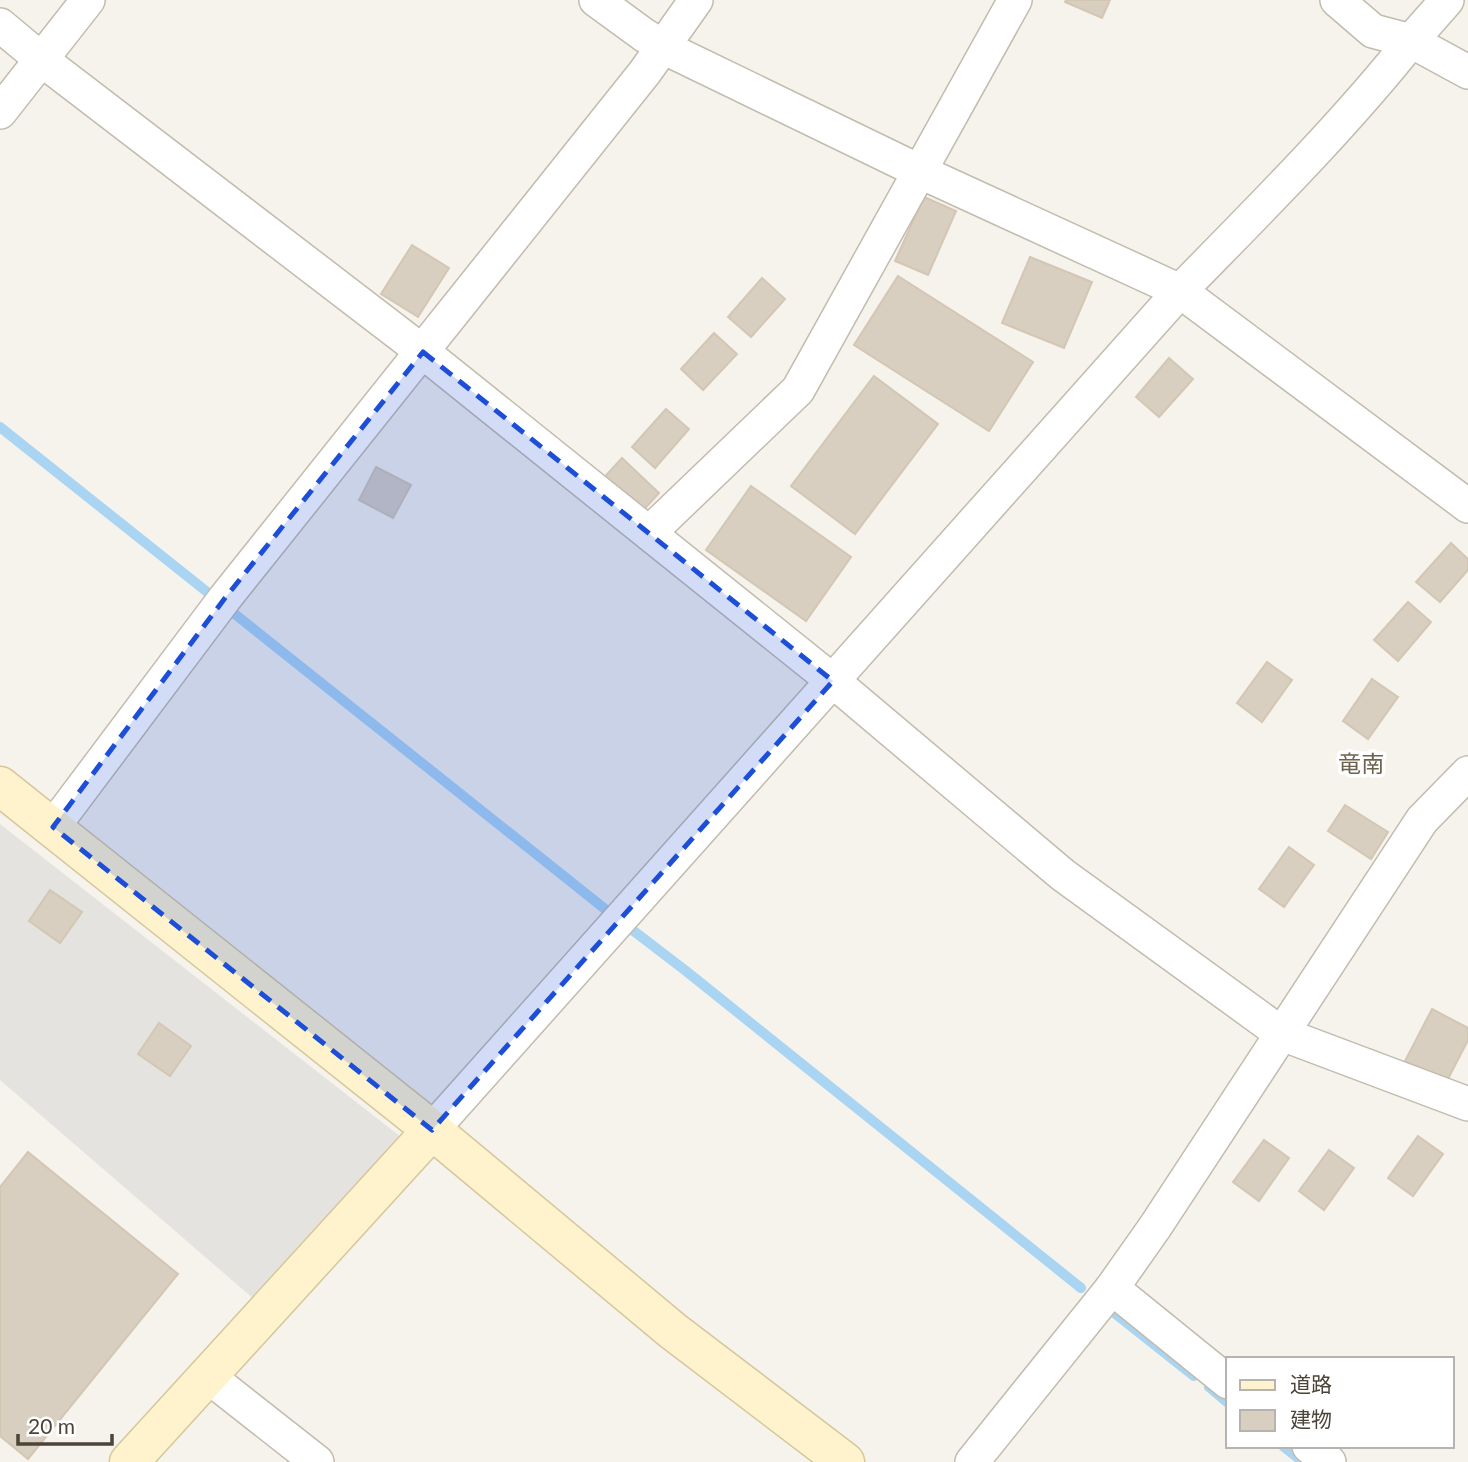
<svg xmlns="http://www.w3.org/2000/svg" width="1468" height="1462" font-family="Lato,'Noto Sans JP',sans-serif">
<style>
.parking{fill:#e5e3e0}
.lines{fill:none;stroke-linecap:round;stroke-linejoin:round}
.stream{stroke:#a9d4f2;stroke-width:10}
.building{fill:#d8cfc1;stroke:#d3c7b4;stroke-width:2}
.street-casing{stroke:#c2bbae;stroke-width:36}
.secondary-casing{stroke:#d6c79b;stroke-width:41}
.street{stroke:#fff;stroke-width:33}
.secondary{stroke:#fff3cd;stroke-width:38}
.marked{fill:#1d4ed8;fill-opacity:0.2;stroke:#1d4ed8;stroke-width:5;stroke-dasharray:14 9;stroke-linejoin:round}
.labels{text-anchor:middle;dominant-baseline:central;stroke-width:7;stroke-linejoin:round;paint-order:stroke}
.neighbourhood-label{font-size:23px;fill:#6e6250;stroke:#fff}
</style>
<rect width="100%" height="100%" fill="#f6f3ec"/>
<path class="parking" d="M0,824L406,1141L255,1300L0,1080Z"/>
<g class="lines">
<g class="stream">
<path d="M0,427L605,909L686,971L1081,1288"/>
<path d="M1112,1311L1194,1376"/>
<path d="M1209,1387L1228,1403"/>
<path d="M1283,1446L1303,1462"/>
</g>
</g>
<g class="building">
<path d="M1066,0H1110L1102,18L1065,2Z"/>
<path d="M924,197L956,211L928,275L895,261Z"/>
<path d="M412,245L449,268L418,317L381,294Z"/>
<path d="M1030,257L1092,282L1064,348L1002,323Z"/>
<path d="M898,276L1033,362L989,431L854,345Z"/>
<path d="M762,278L785,299L751,337L728,317Z"/>
<path d="M714,333L737,354L703,390L681,369Z"/>
<path d="M1169,358L1193,379L1159,417L1136,397Z"/>
<path d="M874,376L938,424L855,534L791,486Z"/>
<path d="M666,409L689,429L655,468L632,447Z"/>
<path d="M622,458L659,493L638,516L600,482Z"/>
<path d="M376,467L411,485L393,518L359,500Z"/>
<path d="M751,486L851,557L806,621L706,550Z"/>
<path d="M1451,543L1468,559V570L1440,602L1416,582Z"/>
<path d="M1408,602L1431,622L1398,661L1374,640Z"/>
<path d="M1267,662L1292,680L1262,722L1237,703Z"/>
<path d="M1372,679L1398,697L1368,739L1343,721Z"/>
<path d="M1345,805L1388,832L1371,859L1328,831Z"/>
<path d="M1289,847L1314,865L1284,907L1259,889Z"/>
<path d="M50,890L82,912L60,943L29,921Z"/>
<path d="M1432,1009L1468,1028V1040L1446,1083L1405,1061Z"/>
<path d="M159,1023L191,1046L170,1076L138,1054Z"/>
<path d="M1418,1136L1443,1154L1413,1196L1388,1178Z"/>
<path d="M1264,1140L1289,1158L1259,1201L1233,1182Z"/>
<path d="M1329,1150L1354,1168L1324,1210L1299,1191Z"/>
<path d="M28,1152L178,1274L28,1459L0,1436V1187Z"/>
</g>
<g class="lines">
<g class="street-casing">
<g id="street">
<path d="M596,0L644,35L663,47L923,173L1180,291L1468,506"/>
<path d="M1337,0L1373,31L1411,41L1447,0"/>
<path d="M0,25L42,60L423,352L833,681L1063,875L1282,1034L1468,1104"/>
<path d="M0,112L88,0"/>
<path d="M649,533L798,390L1015,0"/>
<path d="M53,827L225,598L645,72L696,0"/>
<path d="M432,1130L1180,291C1259,210 1340,130 1411,41L1468,72"/>
<path d="M1112,1288L1228,1382"/>
<path d="M209,1377L317,1462"/>
<path d="M1309,1446L1329,1462"/>
<path d="M972,1462L1112,1288L1155,1227L1422,820L1468,773"/>
</g>
</g>
<g class="secondary-casing">
<g id="secondary">
<path d="M0,786L432,1130L673,1331L845,1462"/>
<path d="M129,1462L432,1130"/>
</g>
</g>
<use href="#street" class="street"/>
<use href="#secondary" class="secondary"/>
</g>
<path class="marked" d="M423,352L833,681L432,1130L53,827L225,598Z"/>
<g class="labels">
<g class="neighbourhood-label">
<text x="1361" y="763">竜南</text>
</g>
</g>
<rect x="1226" y="1357" width="228" height="91" fill="#ffffff" stroke="#b7b4b0" stroke-width="2"/>
<rect x="1240" y="1380" width="35" height="10" fill="#fff3cd" stroke="#b7b4b0" stroke-width="2"/>
<text x="1290" y="1392" font-size="21" fill="#4b4439">道路</text>
<rect x="1240" y="1410" width="35" height="21" fill="#d8cfc1" stroke="#b7b4b0" stroke-width="2"/>
<text x="1290" y="1427" font-size="21" fill="#4b4439">建物</text>
<path d="M18 1434v10h94v-10" fill="none" stroke="#4b4439" stroke-width="3.5"/>
<text x="28" y="1434" font-size="21" fill="#4b4439" stroke="#ffffff" stroke-width="5" paint-order="stroke">20 m</text>
</svg>
